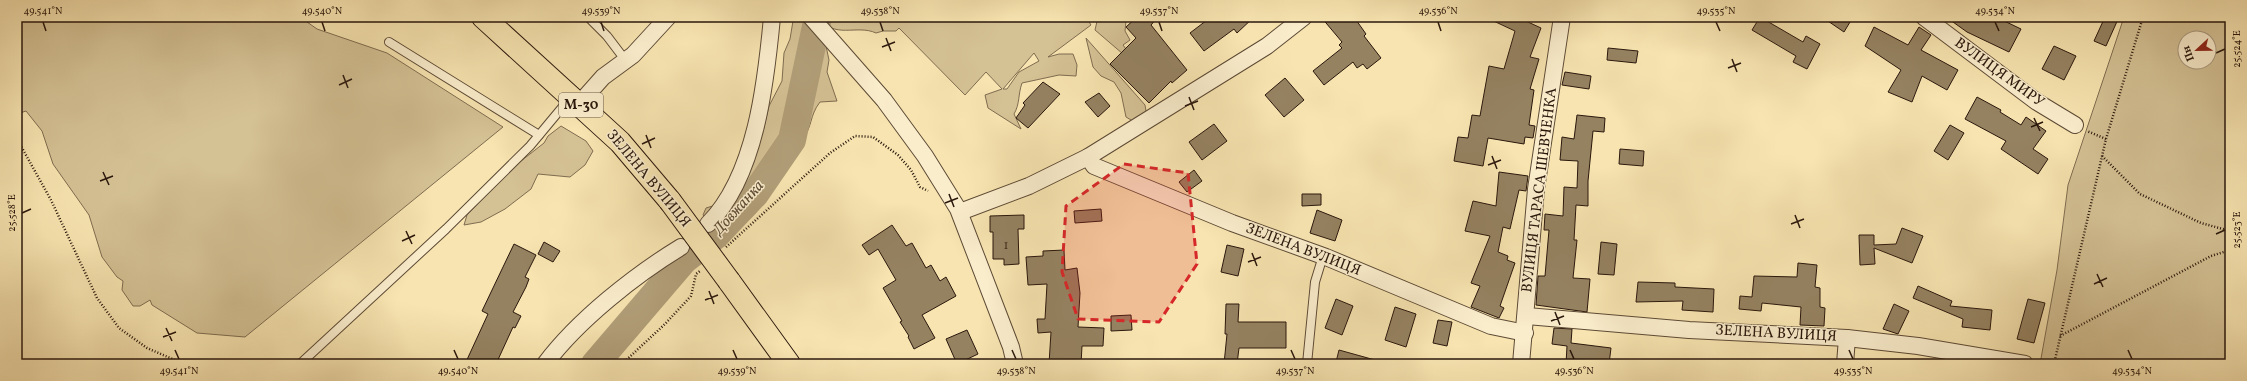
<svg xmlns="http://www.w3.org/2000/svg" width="2247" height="381" font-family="Vollkorn,serif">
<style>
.green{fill:#d4c194;stroke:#7f6c50;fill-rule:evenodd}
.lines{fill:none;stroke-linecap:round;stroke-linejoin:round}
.river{stroke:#b19e78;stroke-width:28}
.building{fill:#958261;stroke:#2a170c}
.service-casing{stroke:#5d4a35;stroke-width:10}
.minor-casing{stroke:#5d4a35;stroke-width:18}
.trunk-casing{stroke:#2a170c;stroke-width:24}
.path{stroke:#2a170c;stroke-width:2.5;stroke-dasharray:1 2;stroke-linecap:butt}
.service{stroke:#faedcc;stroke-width:8}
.minor{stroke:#faedcc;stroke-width:16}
.trunk{stroke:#f7e4b0;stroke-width:22}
.trunk-bridge-casing{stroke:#2a170c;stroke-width:24;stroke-linecap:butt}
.trunk-bridge{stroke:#f7e4b0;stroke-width:22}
.marked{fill:#d62828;fill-opacity:0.2;stroke:#d62828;stroke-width:3;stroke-dasharray:8 5;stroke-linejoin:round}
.ticks{fill:none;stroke:#2a170c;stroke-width:1.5}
.labels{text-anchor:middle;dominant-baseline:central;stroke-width:3;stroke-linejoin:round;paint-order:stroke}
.number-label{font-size:13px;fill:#453221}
.shield{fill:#faedcc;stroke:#685746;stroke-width:1}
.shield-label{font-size:14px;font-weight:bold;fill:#2a170c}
.street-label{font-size:15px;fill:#2a170c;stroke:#faedcc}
.water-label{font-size:16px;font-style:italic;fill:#604d37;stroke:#faedcc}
.neatline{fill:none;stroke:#2a170c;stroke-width:1.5}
.ticks-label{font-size:10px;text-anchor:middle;fill:#2a170c}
</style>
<rect width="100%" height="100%" fill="#f7e4b0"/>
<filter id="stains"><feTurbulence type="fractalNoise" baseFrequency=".005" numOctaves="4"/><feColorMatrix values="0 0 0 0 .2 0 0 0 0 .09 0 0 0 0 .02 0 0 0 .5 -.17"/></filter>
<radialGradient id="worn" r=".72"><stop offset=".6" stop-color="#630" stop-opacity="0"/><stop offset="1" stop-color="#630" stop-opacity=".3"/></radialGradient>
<g class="green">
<path d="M17,17H300L317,29L387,53L503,127L245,337L197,333L152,305L150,300L140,306H133L122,290L123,281L117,277L102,257L89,215L53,164L42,131L26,111L17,114Z"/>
<path d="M798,17H801L826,46L829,60L827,72L837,101L820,102C809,116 813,127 802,139L787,140L781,147C783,169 779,173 764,189C765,210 748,221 731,231L714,228L703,215L706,208L716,205L752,154L763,131L769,106L782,81L784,53L790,39L793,21Z"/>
<path d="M821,17H1086L1091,25L1048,57L1059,54H1073L1077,65L1076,76L1059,75L1022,83C1018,94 1020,104 1014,114L1021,129L988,108L985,95L1002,89L986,72L965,95L899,28L896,31H883L876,33C857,24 832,40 821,17ZM1034,53L1039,61L1019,72L1007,89H1003Z"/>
<path d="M1098,17H1132L1126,21L1125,31L1130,40L1123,45L1131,56L1123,54L1095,30Z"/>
<path d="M2124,17H2230V364H2040L2057,270L2068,185ZM2185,38H2209V62H2185Z"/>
<path d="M1086,38L1145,105L1147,117L1136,123L1126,117L1121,93L1114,82L1101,76L1093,67Z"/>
<path d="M561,126L586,141L593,151L585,165L570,177L538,174L531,189L505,209L481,222L464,225L467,215L481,200L512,168L544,143L548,136Z"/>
</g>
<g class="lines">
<path class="river" d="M595,364L684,260L715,236L755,194L792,140L818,17"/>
</g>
<g class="building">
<path d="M1137,17H1158L1151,25L1187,70L1172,83L1171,81L1149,103L1110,64L1136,38L1126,27Z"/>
<path d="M1211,17H1254L1237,33L1234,29L1204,51L1190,33Z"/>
<path d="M1321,17H1354L1366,34L1364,36L1381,58L1367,69L1363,64L1357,68L1353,62L1324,85L1313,71L1342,48L1339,45L1342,42Z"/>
<path d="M1485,17H1517L1541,28L1530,57L1539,59L1530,89L1534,90L1529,125L1535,126L1533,138L1525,137L1524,144L1488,138L1483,166L1454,161L1458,137L1468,138L1472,115L1480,116L1489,66L1504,69L1515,31Z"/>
<path d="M1760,17L1803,42L1806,36L1820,44L1807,69L1793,62L1796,56L1752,30Z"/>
<path d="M1822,17H1853L1844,32Z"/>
<path d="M1946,17H1996L2021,29L2009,52L1967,32Z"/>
<path d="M2105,17H2119L2106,46L2094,41Z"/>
<path d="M1874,27L1908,45L1919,27L1931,35L1921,50L1958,70L1947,90L1922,76L1912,102L1888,92L1901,70L1865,46Z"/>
<path d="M2054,46L2076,56L2064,80L2042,69Z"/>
<path d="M1608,48L1638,51L1636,63L1607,60Z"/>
<path d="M1565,72L1591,76L1589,89L1562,85Z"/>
<path d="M1285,78L1304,100L1284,117L1265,95Z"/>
<path d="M1043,82L1060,94L1028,128L1016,118L1025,105L1023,103Z"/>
<path d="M1099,93L1110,106L1098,117L1085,102Z"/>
<path d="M1977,97L2001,110L2000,112L2021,125L2026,117L2046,131L2033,149L2048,159L2038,174L2001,149L2006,141L1965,119Z"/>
<path d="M1577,115L1605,118L1604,132L1593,131L1588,181V206L1576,205L1574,240H1577L1573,278L1590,279L1587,312L1536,305L1538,276H1545L1549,230H1544L1545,214L1563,216L1564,187L1577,188L1578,161L1560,160L1562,137L1574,139Z"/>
<path d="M1214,124L1227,141L1202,160L1189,142Z"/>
<path d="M1950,125L1964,133L1948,160L1934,151Z"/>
<path d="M1620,149L1644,151L1643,166L1619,164Z"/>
<path d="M1194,170L1202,181L1187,192L1179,182Z"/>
<path d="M1499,172L1528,176L1526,191L1519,190L1510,229L1503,227L1498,252L1508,256L1507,260L1515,263L1500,306L1504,308L1499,318L1471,307L1480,286L1471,283L1490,236L1465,231L1473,201L1496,206Z"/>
<path d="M1302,194H1321V205L1302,206Z"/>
<path d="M1101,209L1102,221L1075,223L1074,211Z"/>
<path d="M1317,210L1342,220L1335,241L1310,233Z"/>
<path d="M1024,215V229H1018L1019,264L1004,265V259H993V232H990V216Z"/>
<path d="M892,225L906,246L912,243L926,268L931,265L940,281L946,277L956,296L922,315L935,338L914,349L908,337L909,336L900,322L902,321L883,288L896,280L878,249L869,255L862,245Z"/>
<path d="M1902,228L1923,236L1912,263L1874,248L1875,264L1860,265L1859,235H1874V245L1896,244Z"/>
<path d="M544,242L560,251L553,262L538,254Z"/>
<path d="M1601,242L1617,244L1614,275L1598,274Z"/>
<path d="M514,244L536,255L525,277L529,279L526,287L513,312L521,316L515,328L513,327L496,364H465L488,314L482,311Z"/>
<path d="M1227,245L1244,249L1238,276L1221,272Z"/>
<path d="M1064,250L1065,270L1077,268L1080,293L1078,327L1104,328L1103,346H1082L1081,364H1049L1051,332L1038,333L1037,319H1045L1047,284L1028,285L1026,257L1043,256V251Z"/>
<path d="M1798,263L1817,265L1815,287L1820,288V307L1825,308L1824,326L1800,325L1801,307L1762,303L1761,311L1739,309L1740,296L1752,297L1754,276L1797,277Z"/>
<path d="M1638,282L1675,283V287L1714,289L1713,312L1682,310L1683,301L1636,302Z"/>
<path d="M1918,286L1952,301L1950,306L1992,310L1990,330L1962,327L1963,319L1913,298Z"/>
<path d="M1336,299L1353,306L1342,335L1325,328Z"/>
<path d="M2028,299L2045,303L2034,343L2017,339Z"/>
<path d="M1226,304H1239L1238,322H1286V348H1239L1237,364H1224L1227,334H1225Z"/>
<path d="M1894,304L1909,311L1898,334L1883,329Z"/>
<path d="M1395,307L1416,314L1406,347L1385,340Z"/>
<path d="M1131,315L1132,330L1111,331V316Z"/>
<path d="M1438,320L1452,322L1447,346L1433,343Z"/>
<path d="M1554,328L1572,329L1571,343L1611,348L1609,364H1566L1567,346L1552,344Z"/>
<path d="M967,330L978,354L957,364L946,339Z"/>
<path d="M1339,350L1375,360V364H1345L1336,362Z"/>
</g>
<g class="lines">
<g class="service-casing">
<g id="service">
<path d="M588,17L607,36L626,61"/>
<path d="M389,42L539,135"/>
<path d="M300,364L446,229L530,146L570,98"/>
<path d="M1307,364L1315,282L1323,256"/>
</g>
</g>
<g class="minor-casing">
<g id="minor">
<path d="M811,17L884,100L925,156L958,209L1011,347L1015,364"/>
<path d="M1924,17L2037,102L2075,125"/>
<path d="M579,104L603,77L633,55L668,17"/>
<path d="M1088,157L1094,166L1232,223L1326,257L1491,326L1525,333"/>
<path d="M960,212L1029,186L1088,157L1267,46L1304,17"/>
<path d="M708,224C756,176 766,82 772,17"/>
<path d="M1527,316L1689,330L1847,338L1918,346L2025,364"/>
<path d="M545,364C578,320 635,275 681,247"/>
<path d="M1521,364L1536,189L1562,17"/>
<path d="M1845,364L1847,338"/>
</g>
</g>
<g class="trunk-casing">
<g id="trunk">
<path d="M483,17L620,142L670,201"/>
<path d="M729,281L789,364"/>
</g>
</g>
<g class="path">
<path d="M17,139L51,200L97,298L119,328L147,348L184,364"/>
<path d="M2106,139L2143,17"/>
<path d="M2102,156L2140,194L2201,223L2230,231"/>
<path d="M726,247L830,153L855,136L873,137L898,155L911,170L920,187L928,191"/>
<path d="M2060,336L2211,256L2230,250"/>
<path d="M622,364L665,324L691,296L696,274L700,271"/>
<path d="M2054,364L2106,139L2087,131"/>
</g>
<use href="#service" class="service"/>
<use href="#minor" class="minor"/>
<use href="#trunk" class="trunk"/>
<g class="trunk-bridge-casing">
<path id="trunk-bridge" d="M670,201L729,281"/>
</g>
<use href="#trunk-bridge" class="trunk-bridge"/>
</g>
<path class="marked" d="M1124,164L1188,173L1197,264L1159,322L1078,319L1062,272L1066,206Z"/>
<path class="ticks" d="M43,22L46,31M322,22L325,31M601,22L604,31M880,22L883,31M1159,22L1162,31M1438,22L1441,31M1716,22L1720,31M1995,22L1999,31M886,38L891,51M882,47L895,42M2216,53L2225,49M1732,59L1737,72M1728,68L1741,63M343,75L348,88M339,85L352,79M1189,97L1194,110M1185,106L1198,101M2034,118L2040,131M2031,127L2043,122M646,135L651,148M642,144L655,138M1492,156L1497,169M1488,165L1501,160M103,172L109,185M100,181L113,176M949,194L954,207M945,203L958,198M22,213L31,209M1795,215L1800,228M1791,224L1804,219M406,231L412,244M2216,234L2225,230M402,241L415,235M1252,253L1257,266M1248,262L1261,257M2097,274L2103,287M2094,284L2107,278M709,291L714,304M705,300L718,295M1555,312L1560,325M1551,321L1564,316M166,328L172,341M163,337L176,332M175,350L179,359M454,350L458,359M733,350L737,359M1012,350L1016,359M1291,350L1295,359M1570,350L1574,359M1849,350L1853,359M2128,350L2132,359"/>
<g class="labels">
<g class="number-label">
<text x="1006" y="246">1</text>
</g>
<rect class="shield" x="559" y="93" width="44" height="24" rx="3"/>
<g class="shield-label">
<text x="581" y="105">М-30</text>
</g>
<g class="street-label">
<text transform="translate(1999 73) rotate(36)">ВУЛИЦЯ МИРУ</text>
<text transform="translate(648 179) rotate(50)">ЗЕЛЕНА ВУЛИЦЯ</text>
<text transform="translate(1540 190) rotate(-83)">ВУЛИЦЯ ТАРАСА ШЕВЧЕНКА</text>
<text transform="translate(1303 250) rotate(21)">ЗЕЛЕНА ВУЛИЦЯ</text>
<text transform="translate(1776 334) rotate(3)">ЗЕЛЕНА ВУЛИЦЯ</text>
</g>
<g class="water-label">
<text transform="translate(739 208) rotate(-48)">Довжанка</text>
</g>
</g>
<rect width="2247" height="381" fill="none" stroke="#f7e4b0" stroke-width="44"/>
<g transform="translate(2197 50) rotate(248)"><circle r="19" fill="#faedcc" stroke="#a7977f"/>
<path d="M0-3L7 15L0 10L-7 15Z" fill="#8f2418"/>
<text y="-6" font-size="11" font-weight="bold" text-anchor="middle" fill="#2a170c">Пн</text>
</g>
<rect x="22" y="22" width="2203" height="337" class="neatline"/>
<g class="ticks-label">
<text x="43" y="14">49.541°N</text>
<text x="322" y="14">49.540°N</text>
<text x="601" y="14">49.539°N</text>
<text x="880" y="14">49.538°N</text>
<text x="1159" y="14">49.537°N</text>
<text x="1438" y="14">49.536°N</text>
<text x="1716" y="14">49.535°N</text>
<text x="1995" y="14">49.534°N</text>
<text transform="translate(2236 49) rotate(-90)" y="4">25.524°E</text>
<text transform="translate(11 213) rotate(-90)" y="4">25.528°E</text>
<text transform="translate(2236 230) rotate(-90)" y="4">25.523°E</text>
<text x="179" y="374">49.541°N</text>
<text x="458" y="374">49.540°N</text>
<text x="737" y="374">49.539°N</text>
<text x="1016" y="374">49.538°N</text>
<text x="1295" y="374">49.537°N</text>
<text x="1574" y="374">49.536°N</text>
<text x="1853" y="374">49.535°N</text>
<text x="2132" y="374">49.534°N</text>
</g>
<rect width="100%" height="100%" filter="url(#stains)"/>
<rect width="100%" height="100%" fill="url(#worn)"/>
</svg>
